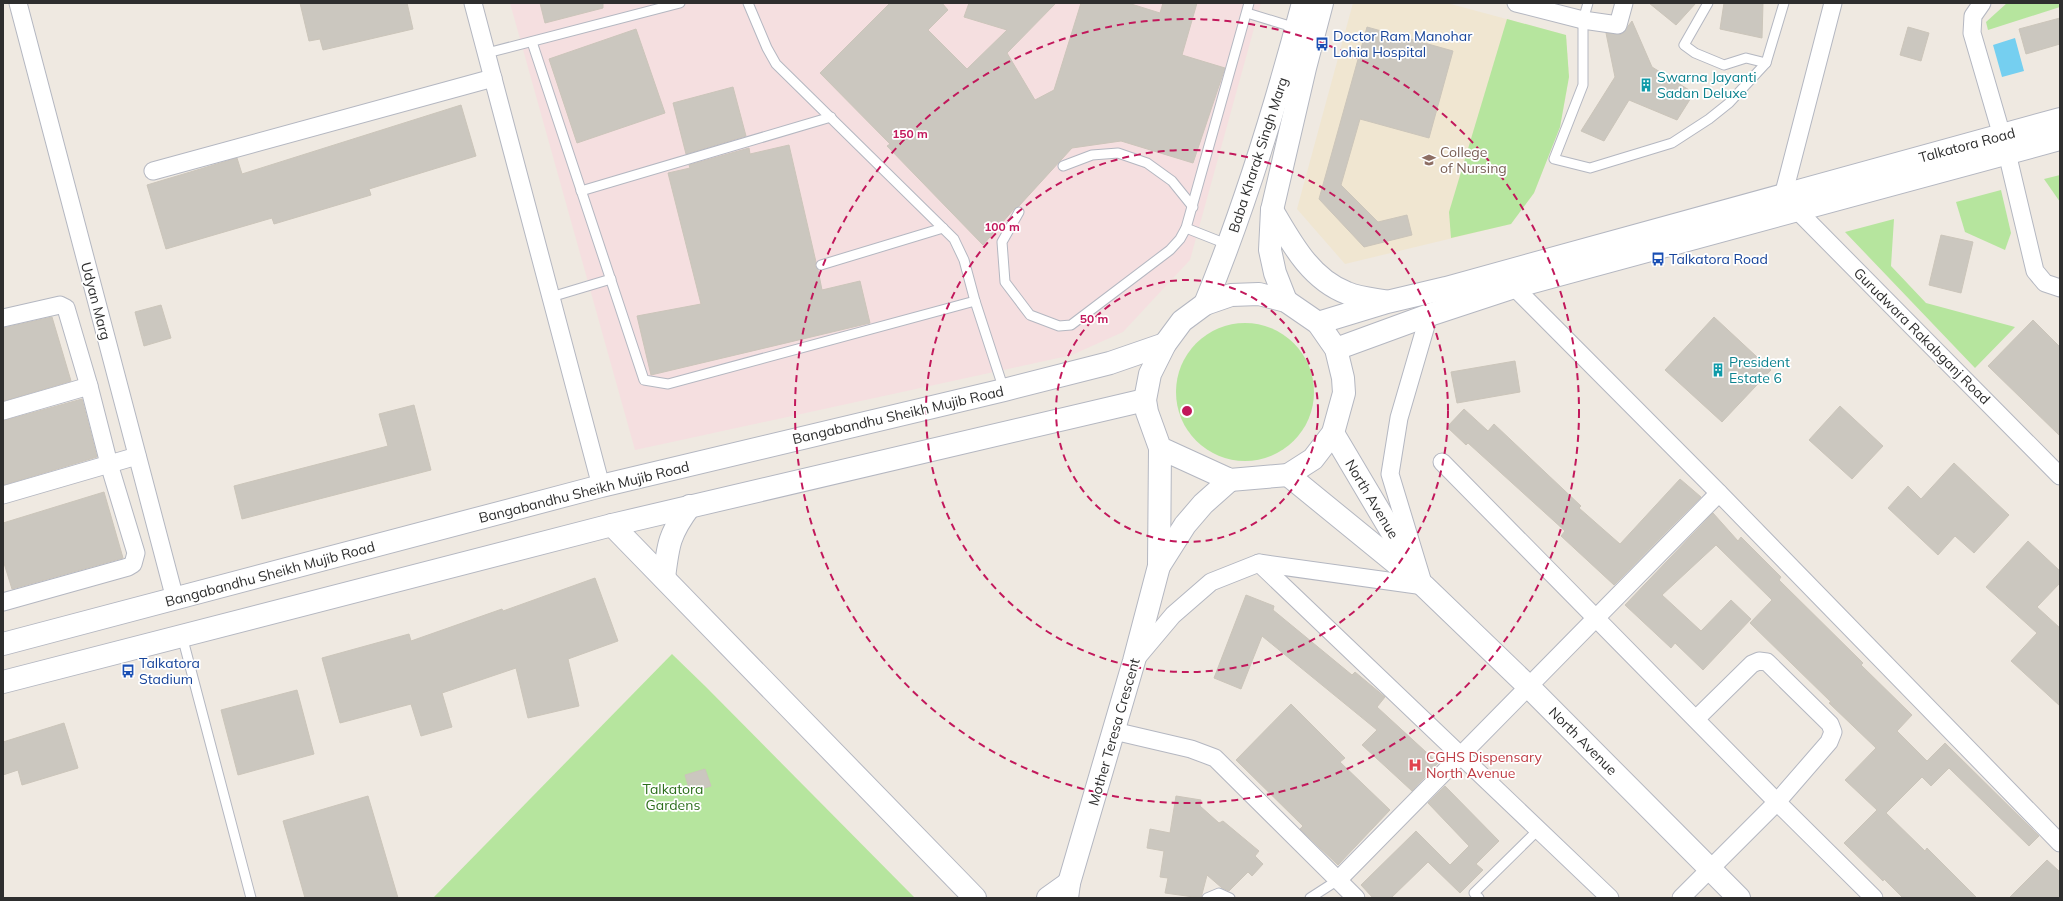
<svg xmlns="http://www.w3.org/2000/svg" width="2063" height="901" font-family="Mulish,sans-serif">
<style>
.education{fill:#f0e6d1}
.medical{fill:#f5dfe0}
.green{fill:#b6e59e}
.water{fill:#75cff0}
.building{fill:#cbc7bf;stroke:#cbc5ba}
.lines{fill:none;stroke-linecap:round;stroke-linejoin:round}
.lane-casing{stroke:#b4b7c1;stroke-width:11}
.street-casing{stroke:#b4b7c1;stroke-width:19}
.secondary-casing{stroke:#b4b7c1;stroke-width:24}
.lane{stroke:#fff;stroke-width:9}
.street{stroke:#fff;stroke-width:17}
.secondary{stroke:#fff;stroke-width:22}
.ring{fill:none;stroke:#c2185b;stroke-width:2;stroke-dasharray:7 5}
.labels{text-anchor:middle;dominant-baseline:central;stroke-width:3.5;stroke-linejoin:round;paint-order:stroke}
.transit-label{font-size:14px;fill:#164399;stroke:#fff;text-anchor:start}
.culture-label{font-size:14px;fill:#0d838f;stroke:#fff;text-anchor:start}
.street-label{font-size:14px;fill:#2e2e2e;stroke:#fff}
.education-label{font-size:14px;fill:#785e54;stroke:#fff;text-anchor:start}
.health-label{font-size:14px;fill:#be3a42;stroke:#fff;text-anchor:start}
.park-label{font-size:14px;fill:#2c6e1b;stroke:#fff}
.centre{fill:#c2185b;stroke:#fff;stroke-width:2}
.ring-label{font-size:12px;text-anchor:middle;font-weight:bold;fill:#c2185b;stroke:#fff;stroke-width:3.5;stroke-linejoin:round;paint-order:stroke}
</style>
<rect width="100%" height="100%" fill="#efe9e1"/>
<path class="education" d="M1353,3H1447L1566,35L1569,77L1560,127L1534,193L1511,224L1345,264L1297,209Z"/>
<path class="medical" d="M510,3H1261L1190,260L1123,332L1072,355L635,450Z"/>
<g class="green">
<path d="M2007,3H2060V7L1988,30L1986,22Z"/>
<path d="M1507,19L1566,35L1569,77L1560,127L1534,193L1511,224L1451,238L1449,212Z"/>
<path d="M2060,175V202L2044,179Z"/>
<path d="M2001,190L2011,233L2005,250L1965,232L1956,202Z"/>
<path d="M1894,219L1891,266L1926,303L2015,327L1975,368L1845,232Z"/>
<circle cx="1245" cy="392" r="69"/>
<path d="M672,654L706,687L915,898H433Z"/>
</g>
<path class="water" d="M2015,38L2024,71L2002,77L1993,45Z"/>
<g class="building">
<path d="M300,3H407L413,29L323,50L320,39L309,41Z"/>
<path d="M540,3H603V8L545,23Z"/>
<path d="M890,3H942L948,10L928,30L967,69L1007,30L964,17L969,3H1056L1007,53L1035,100L1054,90L1081,3H1128L1160,13L1163,3H1197L1182,55L1225,68L1193,163L1121,141L1072,148L1019,206L1014,209L983,245L887,146L890,144L820,73Z"/>
<path d="M1649,3H1696L1676,25Z"/>
<path d="M1724,3H1763L1762,38L1720,29Z"/>
<path d="M2060,18V44L2026,54L2019,29Z"/>
<path d="M1632,21L1652,67L1694,93L1677,120L1629,100L1604,141L1581,131L1615,77L1606,33L1622,34Z"/>
<path d="M1367,27L1453,51L1429,138L1360,119L1341,185L1378,222L1407,215L1412,235L1364,247L1319,199Z"/>
<path d="M1908,27L1929,33L1921,61L1900,55Z"/>
<path d="M636,29L665,113L577,143L549,59Z"/>
<path d="M733,87L746,136L686,154L673,103Z"/>
<path d="M461,105L476,156L369,189L371,195L274,224L272,218L166,249L147,185L237,158L242,174Z"/>
<path d="M789,145L816,262L815,266L818,270L822,290L860,281L870,323L651,375L637,316L701,304L668,173L690,168L689,165L749,148L750,154Z"/>
<path d="M1941,235L1973,242L1961,293L1929,285Z"/>
<path d="M161,305L171,338L144,346L135,312Z"/>
<path d="M52,317L71,381L3,401V328Z"/>
<path d="M1714,317L1771,370L1722,422L1665,370Z"/>
<path d="M2033,320L2060,347V436L1988,366Z"/>
<path d="M1515,361L1520,392L1457,403L1451,372Z"/>
<path d="M82,399L97,457L3,485V421Z"/>
<path d="M414,405L431,470L242,519L234,486L388,446L379,414Z"/>
<path d="M1840,406L1883,446L1852,479L1809,440Z"/>
<path d="M1464,409L1488,431L1494,424L1581,506L1579,508L1620,544L1680,479L1701,497L1614,585L1561,536L1565,531L1468,443L1466,445L1447,427Z"/>
<path d="M1954,463L2009,515L1974,553L1955,536L1938,555L1888,508L1908,486L1921,499Z"/>
<path d="M104,492L123,558L12,589L3,560V523Z"/>
<path d="M1713,513L1738,541L1741,537L1781,577L1779,580L1863,663L1861,665L1912,715L1897,731L1927,761L1945,743L2039,836L2029,846L1949,768L1931,786L1922,777L1886,813L1925,851L1927,848L1977,898H1903L1884,879L1883,881L1844,843L1877,810L1845,780L1876,748L1829,703L1831,702L1750,623L1772,600L1716,545L1662,595L1701,631L1731,600L1751,619L1703,670L1675,643L1671,648L1625,605Z"/>
<path d="M2028,541L2060,571V583L2037,607L2060,628V706L2011,661L2037,633L1986,587Z"/>
<path d="M595,578L618,641L568,659L579,706L528,718L516,668L442,693L452,727L421,736L411,704L340,723L322,658L409,634L411,641L502,609L503,611Z"/>
<path d="M1246,595L1274,606L1273,610L1352,675L1355,672L1385,697L1377,707L1438,763L1412,791L1362,745L1377,730L1262,636L1241,689L1214,678Z"/>
<path d="M297,690L314,754L238,775L221,710Z"/>
<path d="M1291,704L1345,758L1340,762L1390,810L1338,865L1300,829L1303,826L1236,760Z"/>
<path d="M64,723L78,768L22,785L18,770L3,775V742Z"/>
<path d="M705,769L711,786L690,792L685,775Z"/>
<path d="M1445,786L1499,841L1476,864L1483,870L1460,893L1428,862L1391,898H1373L1361,885L1416,831L1450,865L1469,846L1428,803Z"/>
<path d="M368,796L398,898H305L283,821Z"/>
<path d="M1176,796L1201,800L1200,806L1219,823L1223,821L1259,851L1255,856L1263,864L1252,876L1248,872L1229,891L1222,888L1207,875L1201,898L1165,893L1168,878L1160,877L1164,851L1147,848L1150,829L1170,833Z"/>
<path d="M2047,860L2060,872V898H2009Z"/>
</g>
<g class="lines">
<g class="lane-casing">
<g id="lane">
<path d="M748,3L767,48L776,64L954,239L964,260L975,301L1004,390"/>
<path d="M1588,3L1583,20V85L1554,159L1590,168L1672,143L1709,119L1729,103L1766,63L1784,3"/>
<path d="M1708,3L1684,45L1695,53L1724,65L1746,58L1766,63"/>
<path d="M1247,13L1296,28"/>
<path d="M532,42L644,380L668,384L975,301"/>
<path d="M487,53L680,3"/>
<path d="M1063,166L1092,155L1118,153L1147,163L1172,181L1193,207"/>
<path d="M581,191L831,117"/>
<path d="M1019,212L1002,242L1005,282L1030,315L1059,326L1071,325L1170,250L1180,239L1186,228L1249,3"/>
<path d="M1186,228L1229,245"/>
<path d="M821,265L943,228"/>
<path d="M551,297L611,279"/>
<path d="M182,636L251,898"/>
<path d="M1207,898L1219,893L1230,898"/>
<path d="M1310,898L1338,880"/>
<path d="M1479,898L1474,893L1538,830"/>
</g>
</g>
<g class="street-casing">
<g id="street">
<path d="M18,3L175,599"/>
<path d="M473,3L601,486"/>
<path d="M1516,3L1583,20L1618,25L1624,3"/>
<path d="M1833,3L1783,196L2060,476"/>
<path d="M1982,3L1973,16L1972,33L2007,153L2035,271L2045,283L2060,288"/>
<path d="M153,171L493,78"/>
<path d="M1514,287L1719,493L2060,843"/>
<path d="M3,318L60,305L66,308L89,386L109,464L136,553L133,564L128,567L3,602"/>
<path d="M3,411L89,386"/>
<path d="M1442,462L1777,802L1874,898"/>
<path d="M3,495L137,456"/>
<path d="M1259,563L1610,898"/>
<path d="M1136,659L1173,615L1211,582L1259,563L1424,586L1390,474L1399,418L1429,315"/>
<path d="M1114,731L1191,749L1215,758L1356,898"/>
<path d="M1338,880L1719,493"/>
<path d="M1681,898L1777,802L1829,742L1833,732L1830,724L1767,662L1759,661L1752,664L1696,719"/>
</g>
</g>
<g class="secondary-casing">
<g id="secondary">
<path d="M1272,210C1291,242 1310,279 1347,293C1359,298 1372,299 1384,301"/>
<path d="M1286,301L1275,273L1270,250L1272,210L1305,68L1322,3"/>
<path d="M1205,304C1245,207 1276,105 1303,3"/>
<path d="M1318,323L1387,302L1446,288L2060,119"/>
<path d="M1336,349L1429,315L1514,287L2060,139"/>
<path d="M1333,433L1416,573"/>
<path d="M1288,475L1424,586L1528,686L1739,898"/>
<path d="M612,525L975,898"/>
<path d="M1159,566L1185,525L1203,504L1230,480"/>
<path d="M664,578C668,545 669,534 690,506"/>
<path d="M3,644L601,486L1004,390L1110,363L1165,344"/>
<path d="M3,682L612,525L1145,400"/>
<path d="M1048,898L1069,883"/>
<path d="M1067,898L1069,883L1134,661L1159,566L1160,448L1147,412L1145,400L1150,374L1165,344L1182,321L1205,304L1231,295L1259,294L1286,301L1318,323L1336,349L1343,378L1344,393L1333,433L1313,459L1288,475L1230,480L1160,448"/>
</g>
</g>
<use href="#lane" class="lane"/>
<use href="#street" class="street"/>
<use href="#secondary" class="secondary"/>
</g>
<g class="ring">
<circle cx="1187" cy="411" r="131"/>
<circle cx="1187" cy="411" r="261"/>
<circle cx="1187" cy="411" r="392"/>
</g>
<defs>
<g id="bus-bare" transform="scale(1.08)"><path d="M-5-6H5V4H4V6H2V4H-2V6H-4V4H-5ZM-3.5-4V0h7V-4ZM-3.5 1.2v1.5H-2V1.2ZM2 1.2v1.5H3.5V1.2Z" fill="#1a4fb4" stroke="#fff" stroke-width="2.5" paint-order="stroke"/></g>
<g id="building-bare" transform="scale(1.08)"><path d="M-4-6H4V6H1V3H-1V6H-4ZM-2.5-4.3h1.7v1.8h-1.7ZM.8-4.3h1.7v1.8H.8ZM-2.5-1h1.7V.8h-1.7ZM.8-1h1.7V.8H.8Z" fill="#0f9aa8" stroke="#fff" stroke-width="2.5" paint-order="stroke"/></g>
<g id="university-bare" transform="scale(1.08)"><path d="M0-5L7-2L0 1L-7-2ZM-4 1L0 2.5L4 1V4Q0 6-4 4Z" fill="#8d6e63" stroke="#fff" stroke-width="2.5" paint-order="stroke"/></g>
<g id="hospital-bare" transform="scale(1.08)"><path d="M-5-5h3v3.5h4V-5h3V5h-3V1.5h-4V5h-3Z" fill="#e0444e" stroke="#fff" stroke-width="2.5" paint-order="stroke"/></g>
</defs>
<g fill-rule="evenodd">
<use href="#bus-bare" x="1322" y="44"/>
<use href="#building-bare" x="1646" y="85"/>
<use href="#university-bare" x="1429" y="160"/>
<use href="#bus-bare" x="1658" y="259"/>
<use href="#building-bare" x="1718" y="370"/>
<use href="#bus-bare" x="128" y="671"/>
<use href="#hospital-bare" x="1415" y="765"/>
</g>
<g class="labels">
<g class="transit-label">
<text x="1333" y="36">Doctor Ram Manohar<tspan x="1333" dy="16">Lohia Hospital</tspan></text>
<text x="1669" y="259">Talkatora Road</text>
<text x="139" y="663">Talkatora<tspan x="139" dy="16">Stadium</tspan></text>
</g>
<g class="culture-label">
<text x="1657" y="77">Swarna Jayanti<tspan x="1657" dy="16">Sadan Deluxe</tspan></text>
<text x="1729" y="362">President<tspan x="1729" dy="16">Estate 6</tspan></text>
</g>
<g class="street-label">
<text transform="translate(1967 145) rotate(-15)">Talkatora Road</text>
<text transform="translate(1258 155) rotate(-72)">Baba Kharak Singh Marg</text>
<text transform="translate(96 301) rotate(75)">Udyan Marg</text>
<text transform="translate(1922 336) rotate(45)">Gurudwara Rakabganj Road</text>
<text transform="translate(898 415) rotate(-13)">Bangabandhu Sheikh Mujib Road</text>
<text transform="translate(584 492) rotate(-14)">Bangabandhu Sheikh Mujib Road</text>
<text transform="translate(1372 499) rotate(59)">North Avenue</text>
<text transform="translate(270 574) rotate(-15)">Bangabandhu Sheikh Mujib Road</text>
<text transform="translate(1114 732) rotate(-74)">Mother Teresa Crescent</text>
<text transform="translate(1583 741) rotate(45)">North Avenue</text>
</g>
<g class="education-label">
<text x="1440" y="152">College<tspan x="1440" dy="16">of Nursing</tspan></text>
</g>
<g class="health-label">
<text x="1426" y="757">CGHS Dispensary<tspan x="1426" dy="16">North Avenue</tspan></text>
</g>
<g class="park-label">
<text x="673" y="789">Talkatora<tspan x="673" dy="16">Gardens</tspan></text>
</g>
</g>
<circle cx="1187" cy="411" r="6" class="centre"/>
<g class="ring-label">
<text x="910" y="138">150 m</text>
<text x="1002" y="231">100 m</text>
<text x="1094" y="323">50 m</text>
</g>
<rect width="2063" height="901" fill="none" stroke="#2e2e2e" stroke-width="8"/>
</svg>
